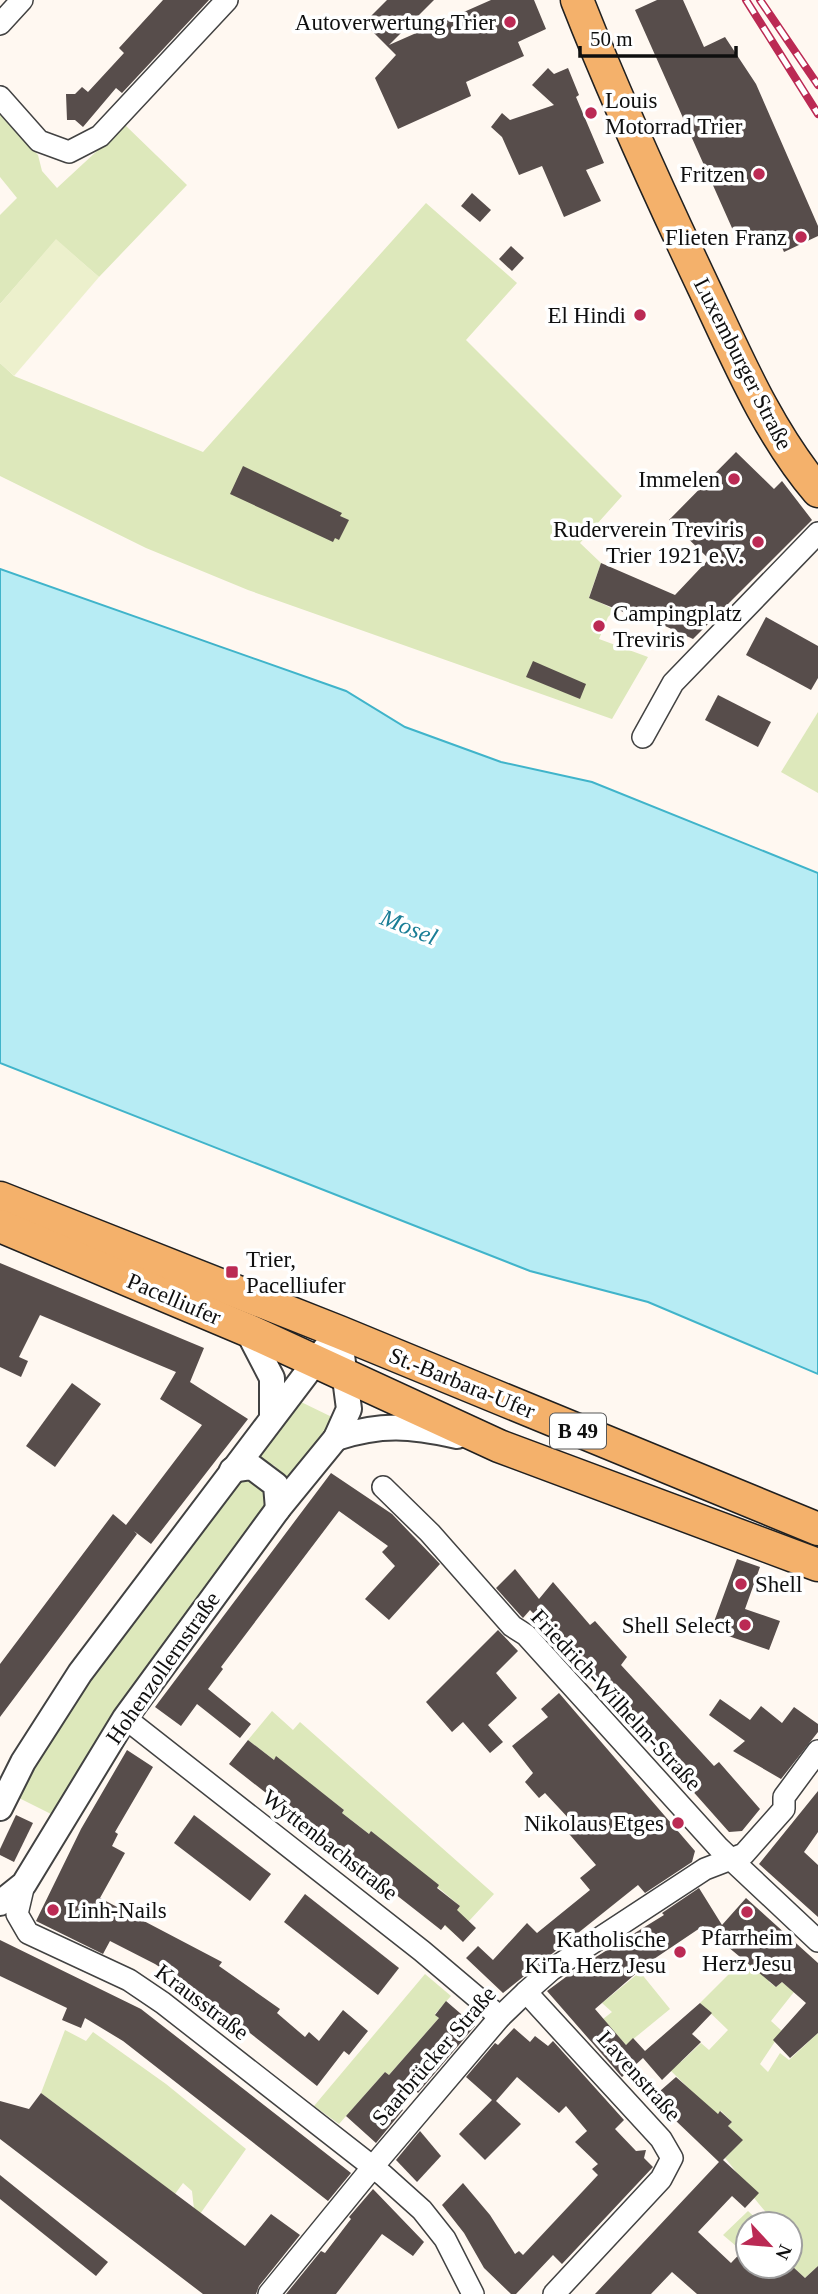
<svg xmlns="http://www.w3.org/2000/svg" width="818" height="2294" font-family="Georgia,serif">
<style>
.green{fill:#dde8bb}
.pitch{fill:#ecf0cc}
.water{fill:#b7ecf4;stroke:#40b4ca;stroke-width:2}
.building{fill:#574d4b}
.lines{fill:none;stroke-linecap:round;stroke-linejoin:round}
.minor-casing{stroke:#424242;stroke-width:24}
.tertiary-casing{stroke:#424242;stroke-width:28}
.primary-casing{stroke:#202020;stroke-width:35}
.minor{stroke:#fff;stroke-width:21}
.tertiary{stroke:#fff;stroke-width:24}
.primary{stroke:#f4b16b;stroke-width:32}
.rail-casing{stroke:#bb2a54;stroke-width:8}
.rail{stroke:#fff;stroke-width:5;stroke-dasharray:16;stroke-linecap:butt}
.poi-dot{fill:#bb2a54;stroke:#fff;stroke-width:2.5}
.labels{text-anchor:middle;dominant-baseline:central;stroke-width:7;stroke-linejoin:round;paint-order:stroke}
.shield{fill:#fff;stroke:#575757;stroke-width:2}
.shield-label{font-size:21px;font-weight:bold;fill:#0f0f0f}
.poi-label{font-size:23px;fill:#0f0f0f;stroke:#fff;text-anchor:end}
.street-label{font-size:23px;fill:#0f0f0f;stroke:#fff}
.water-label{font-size:24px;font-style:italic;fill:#1a7e96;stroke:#fff}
</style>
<rect width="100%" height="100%" fill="#fff8f1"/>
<g class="green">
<path d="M0,114L38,155L42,171L57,188L125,125L187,185L99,277L56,240L0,304V215L17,198L0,177Z"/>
<path d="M426,203L517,283L466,340L622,496L580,543L601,563L589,597L615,610L608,617L599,639L648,657L612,719L248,590L146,548L0,476V363L14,376L203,452Z"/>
<path d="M818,712V793L781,772Z"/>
<path d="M299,1401L334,1418L284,1489L275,1466L254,1457Z"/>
<path d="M244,1481L254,1482L266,1491L268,1503L53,1815L15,1796L82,1687L231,1485Z"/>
<path d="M272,1711L293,1730L300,1722L494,1894L456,1935L445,1926L460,1906L371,1831L369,1834L342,1813L344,1810L276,1757L274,1760L248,1740Z"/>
<path d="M743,1960L758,1972L765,1966L769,1982L776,1987L782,1982L794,1992L771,2021L782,2031L760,2064L768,2072L780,2053L789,2060L818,2033V2266L805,2278L790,2264V2224H748V2245L742,2251L723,2235L748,2211L762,2224L770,2216C751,2198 742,2177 725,2158L742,2140L728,2126L732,2122L721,2111L716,2115L669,2069L678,2059L681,2062L701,2043L709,2050L728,2030L700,2003Z"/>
<path d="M640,1972L670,2009L626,2045L603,2019L612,2012L602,2003Z"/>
<path d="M425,1974L451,1996L435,2014L439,2018L389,2075L385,2072L339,2124L314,2106Z"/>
<path d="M65,2030L86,2041L93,2032L166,2084L246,2149L200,2214L194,2209L192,2191L183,2183L175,2194L41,2093Z"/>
</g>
<path class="pitch" d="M56,239L99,277L14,376L0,363V304Z"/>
<path class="water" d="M0,569L346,691L405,727L501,762L592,782L818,873V1374L648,1302L530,1271L0,1063Z"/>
<g class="building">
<path d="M163,0H209L122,93L116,88L83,127L75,120H67L66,94H75L82,87L88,92L124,53L119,48Z"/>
<path d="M387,0H434L389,45L491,0H534L546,29L518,42L524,56L466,82L471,96L398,129L375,78L396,55L364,23Z"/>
<path d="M657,0H683L704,47L725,37L756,84L818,226V236L784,252L775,231L740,246L635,10Z"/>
<path d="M548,68L554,74L568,68L579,95L576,97L604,163L586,170L601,201L564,217L542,166L519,175L502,137L491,127L502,113L510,120L554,105L532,85Z"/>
<path d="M472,193L491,210L480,222L461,206Z"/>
<path d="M511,246L524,258L512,271L499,259Z"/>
<path d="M736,452L774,489L782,481L812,520L693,639L650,619L648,622L589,598L601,563L675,595L709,559L669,520Z"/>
<path d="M243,466L342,513L340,516L349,520L339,540L335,538L333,542L230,494Z"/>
<path d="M766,617L818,646V678L811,690L746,655Z"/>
<path d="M533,661L586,684L580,699L526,677Z"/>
<path d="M718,695L771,722L758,747L705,720Z"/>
<path d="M0,1263L204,1348L190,1382L248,1419L151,1544L134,1531L137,1534L0,1717V1664L113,1514L126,1525L202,1425L160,1399L176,1372L40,1315L19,1357L28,1361L21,1377L0,1367Z"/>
<path d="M72,1383L101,1404L55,1467L26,1446Z"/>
<path d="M331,1473L392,1514L440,1564L389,1620L365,1599L395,1566L382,1552L388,1546L339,1511L221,1667L223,1669L208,1689L251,1724L240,1738L197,1704L181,1726L155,1707Z"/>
<path d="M737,1559L760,1567L745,1609L780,1621L769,1650L711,1630Z"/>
<path d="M515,1569L539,1599L553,1582L590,1625L595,1621L627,1657L621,1665L714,1766L719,1762L760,1809L742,1831L729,1832L555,1636L530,1610L523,1618L521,1616L496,1588Z"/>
<path d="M498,1630L518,1651L496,1673L517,1698L488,1725L503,1742L490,1753L463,1722L452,1732L426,1702Z"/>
<path d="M559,1693L695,1851L692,1862L645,1893L638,1885L503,1993L466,1958L478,1946L493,1960L527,1923L537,1933L590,1890L580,1878L596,1865L564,1828L572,1822L545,1793L539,1798L525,1782L533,1773L512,1746L548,1717L541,1709Z"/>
<path d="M720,1699L750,1720L761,1706L782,1723L794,1707L818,1724V1732L781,1779L733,1751L745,1741L709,1715Z"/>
<path d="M248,1740L274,1760L276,1756L344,1810L342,1813L369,1834L371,1831L439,1885L437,1888L460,1906L457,1910L476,1928L463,1942L445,1925L441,1930L229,1764Z"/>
<path d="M127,1750L153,1767L115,1832L118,1834L112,1846L125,1853L100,1898L222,1962L219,1966L280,2009L277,2013L305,2037L309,2032L319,2041L343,2010L368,2031L349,2055L344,2051L317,2086L198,1992L155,1964L110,1941L103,1954L36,1921L81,1829Z"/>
<path d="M818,1791V1832L804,1852L818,1865V1917L759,1864Z"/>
<path d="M16,1815L33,1823L14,1862L0,1855V1849Z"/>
<path d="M194,1815L271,1874L250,1901L174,1843Z"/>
<path d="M699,1888L722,1925L746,1898L818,1963V2033L790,2058L773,2040L806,2003L782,1982L776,1987L703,1926L648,1963L595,2009L626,2045L633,2038L645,2051L700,2003L712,2013L692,2034L701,2042L662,2080L643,2058L622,2077L547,1991L578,1968L664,1915L662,1913Z"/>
<path d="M305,1894L399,1968L378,1995L284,1922Z"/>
<path d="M0,1940L141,2009L351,2173L328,2201L123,2041L85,2018L81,2028L62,2020L67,2008L0,1976Z"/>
<path d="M446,2001L475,2026L418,2093L410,2085L394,2099L403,2110L376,2143L346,2116L385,2072L389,2075L439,2018L435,2015Z"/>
<path d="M514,2028L530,2042L535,2036L548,2046L553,2041L624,2120L615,2129L636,2151L646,2150L644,2158L653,2167L562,2264L553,2255L516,2294H511L484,2268L464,2233L442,2205L463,2183L490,2215L515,2254L519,2251L523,2255L598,2175L592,2169L598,2164L575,2142L587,2131L566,2106L559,2113L517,2077L496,2101L521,2124L485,2160L459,2134L492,2100L466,2077L495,2043L498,2045Z"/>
<path d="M676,2077L718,2114L720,2111L732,2122L728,2126L743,2140L723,2160L759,2193L745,2208L732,2196L698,2232L731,2263L748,2245V2266H792L805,2278L818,2266V2294H697L672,2272L651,2294H595L719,2162L652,2098Z"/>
<path d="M41,2093L245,2246L271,2214L300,2235L259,2286L256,2294H203L0,2139V2101L29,2109Z"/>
<path d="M420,2131L441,2156L417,2182L396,2160Z"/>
<path d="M0,2175L108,2262L96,2276L0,2199Z"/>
<path d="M373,2189L424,2242L413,2256L382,2234L336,2294H286L321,2251L325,2253L351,2219L349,2217Z"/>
</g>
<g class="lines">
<g class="minor-casing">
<g id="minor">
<path d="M0,24L22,0"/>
<path d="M0,97L39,141L69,152L100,136L227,0"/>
<path d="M643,737L673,683L818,533"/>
<path d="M383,1487L430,1533L512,1626L526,1635L719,1848L818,1941"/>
<path d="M125,1718L422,1951L500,2017"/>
<path d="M24,1884L17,1914L28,1933L129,1980L163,2003L383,2175L422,2210L445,2239L473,2294"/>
<path d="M526,1992L661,2139L672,2158L661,2179L554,2294"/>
<path d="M269,2294L381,2157L500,2017L526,1992L551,1970L705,1869L744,1854L784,1809V1797L818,1751"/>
</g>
</g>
<g class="tertiary-casing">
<g id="tertiary">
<path d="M247,1330L272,1378V1418"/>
<path d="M336,1438C383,1423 410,1426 457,1436"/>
<path d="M232,1470L252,1467L276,1485L278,1509"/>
<path d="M0,1808L23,1762L80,1673L325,1349"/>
<path d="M0,1903L24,1884L125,1718L278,1509L336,1438L349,1409L339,1332"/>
</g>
</g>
<g class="primary-casing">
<g id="primary">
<path d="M577,0C615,97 659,193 704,288C737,358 768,432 818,491"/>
<path d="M0,1198L339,1332L818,1529"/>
<path d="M0,1226L247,1330L499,1446L818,1565"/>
</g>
</g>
<use href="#minor" class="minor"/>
<use href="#tertiary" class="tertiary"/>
<use href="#primary" class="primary"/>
<g class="rail-casing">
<g id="rail">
<path d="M746,0L818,114"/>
<path d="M760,0L818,85"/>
</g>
</g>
<use href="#rail" class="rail"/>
</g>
<g class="poi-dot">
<circle cx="510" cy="22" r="7"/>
<circle cx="591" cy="113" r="7"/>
<circle cx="759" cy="174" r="7"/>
<circle cx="801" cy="237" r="7"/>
<circle cx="640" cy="315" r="7"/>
<circle cx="734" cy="479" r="7"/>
<circle cx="758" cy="542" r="7"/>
<circle cx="599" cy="626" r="7"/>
<rect x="225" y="1265" width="14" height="14" rx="3.5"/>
<circle cx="741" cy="1584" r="7"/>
<circle cx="745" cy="1625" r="7"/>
<circle cx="678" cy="1823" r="7"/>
<circle cx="53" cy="1910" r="7"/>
<circle cx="747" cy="1912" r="7"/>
<circle cx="680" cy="1952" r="7"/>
</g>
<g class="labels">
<rect class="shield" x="550" y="1413.5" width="56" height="35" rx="5"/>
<g class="shield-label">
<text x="578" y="1431">B 49</text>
</g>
<g class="poi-label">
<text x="496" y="22">Autoverwertung Trier</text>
<text x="605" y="100" text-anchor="start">Louis<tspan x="605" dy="26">Motorrad Trier</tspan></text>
<text x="745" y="174">Fritzen</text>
<text x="787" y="237">Flieten Franz</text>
<text x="626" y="315">El Hindi</text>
<text x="720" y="479">Immelen</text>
<text x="744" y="529">Ruderverein Treviris<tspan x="744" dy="26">Trier 1921 e.V.</tspan></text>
<text x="613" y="613" text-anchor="start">Campingplatz<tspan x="613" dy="26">Treviris</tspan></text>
<text x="246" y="1259" text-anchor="start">Trier,<tspan x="246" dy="26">Pacelliufer</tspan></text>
<text x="755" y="1584" text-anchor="start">Shell</text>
<text x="731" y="1625">Shell Select</text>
<text x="664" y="1823">Nikolaus Etges</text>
<text x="67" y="1910" text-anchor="start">Linh-Nails</text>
<text x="747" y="1937" text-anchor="middle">Pfarrheim<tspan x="747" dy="26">Herz Jesu</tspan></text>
<text x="666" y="1939">Katholische<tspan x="666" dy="26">KiTa Herz Jesu</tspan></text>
</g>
<g class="street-label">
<text transform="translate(743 364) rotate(63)">Luxemburger Straße</text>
<text transform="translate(174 1299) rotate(23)">Pacelliufer</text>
<text transform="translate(462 1383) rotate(22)">St.-Barbara-Ufer</text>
<text transform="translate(163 1668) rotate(-55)">Hohenzollernstraße</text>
<text transform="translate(616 1700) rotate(47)">Friedrich-Wilhelm-Straße</text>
<text transform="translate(330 1845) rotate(38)">Wyttenbachstraße</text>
<text transform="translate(202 2002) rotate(37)">Krausstraße</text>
<text transform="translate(434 2056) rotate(-49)">Saarbrücker Straße</text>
<text transform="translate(639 2076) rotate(48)">Lavenstraße</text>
</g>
<g class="water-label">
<text transform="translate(409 927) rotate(22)">Mosel</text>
</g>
</g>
<g transform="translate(769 2245) rotate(116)"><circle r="33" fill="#ffffff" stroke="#9f9f9f" stroke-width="2"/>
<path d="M0-5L12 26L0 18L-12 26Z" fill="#bb2a54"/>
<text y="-10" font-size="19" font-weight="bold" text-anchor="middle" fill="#0f0f0f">N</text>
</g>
<path d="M580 46v10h156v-10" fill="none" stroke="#0f0f0f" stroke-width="3.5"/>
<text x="590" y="46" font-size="21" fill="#0f0f0f" stroke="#ffffff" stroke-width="5" paint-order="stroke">50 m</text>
</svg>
